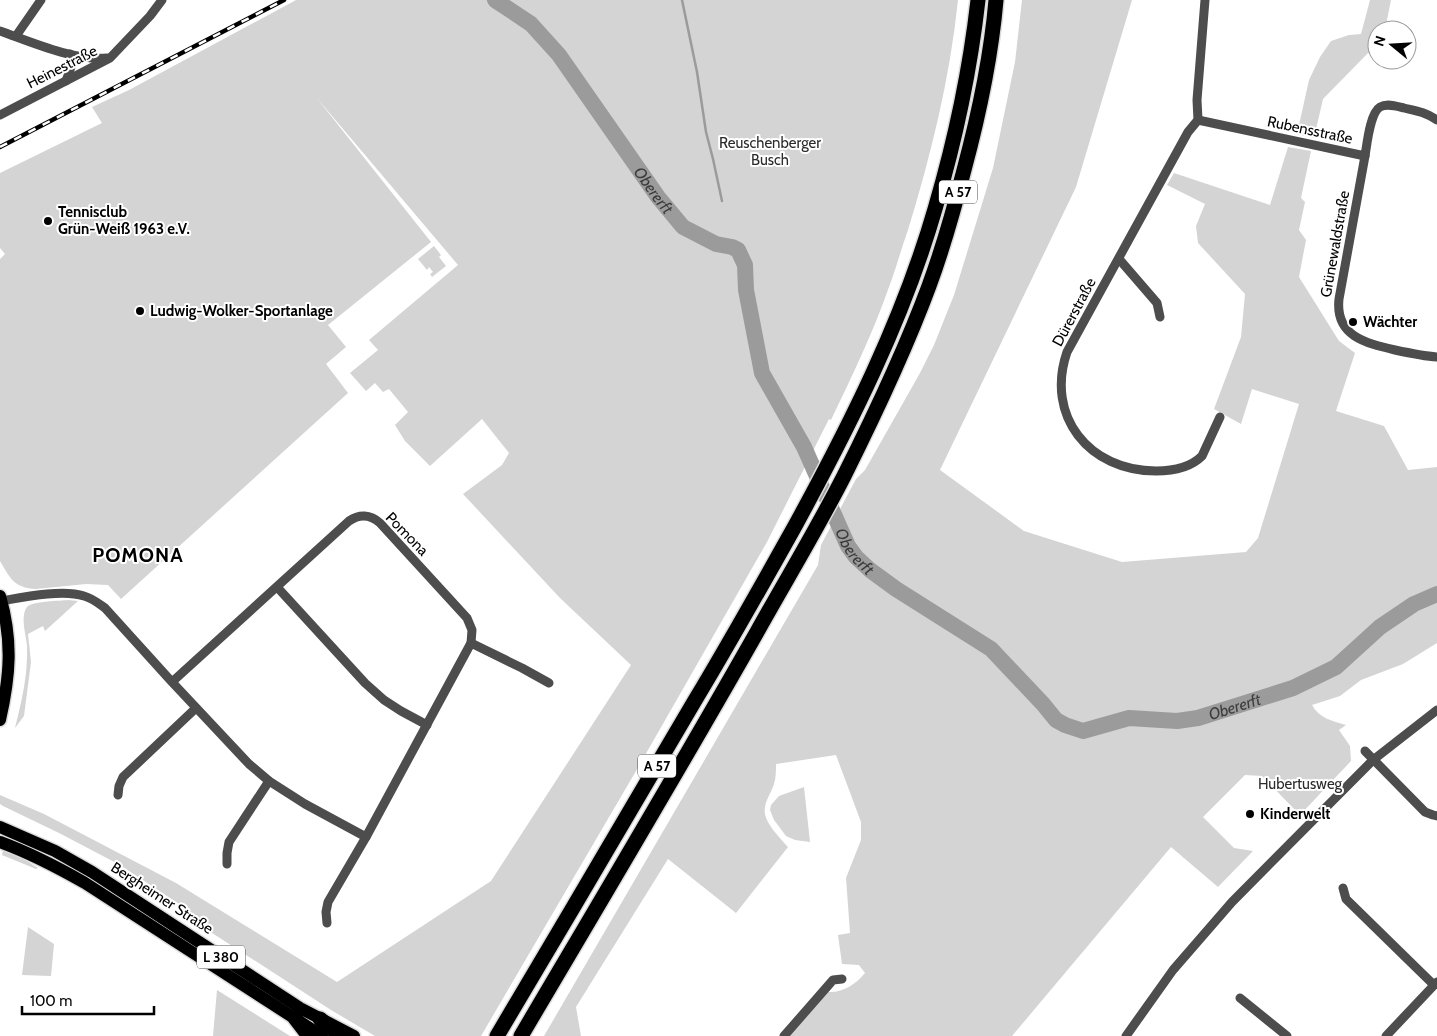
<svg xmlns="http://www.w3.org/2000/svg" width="1437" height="1036" font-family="Cabin,sans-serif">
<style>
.green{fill:#d4d4d4}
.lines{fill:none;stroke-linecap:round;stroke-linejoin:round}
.stream{stroke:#9b9b9b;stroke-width:2.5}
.river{stroke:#9b9b9b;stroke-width:16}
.major-casing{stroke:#dbdbdb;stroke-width:15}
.highway-casing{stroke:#dbdbdb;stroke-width:18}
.minor{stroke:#4d4d4d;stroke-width:9}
.major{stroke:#000;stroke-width:12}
.highway{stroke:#000;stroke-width:15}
.rail-casing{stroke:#000;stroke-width:4.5}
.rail{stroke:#fff;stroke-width:2.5;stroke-dasharray:8;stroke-linecap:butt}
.poi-dot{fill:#000;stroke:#fff;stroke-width:2}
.labels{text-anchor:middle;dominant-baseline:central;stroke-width:4;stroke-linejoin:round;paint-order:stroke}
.shield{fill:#fff;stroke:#4c4c4c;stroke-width:1}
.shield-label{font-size:14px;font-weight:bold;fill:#000}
.street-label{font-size:15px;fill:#000;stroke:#fff}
.park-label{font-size:15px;fill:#2b2b2b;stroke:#fff}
.poi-label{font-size:15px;font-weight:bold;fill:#000;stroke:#fff;text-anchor:start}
.water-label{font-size:16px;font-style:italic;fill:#3c3c3c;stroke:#fff}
.district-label{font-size:20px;font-weight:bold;letter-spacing:1px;fill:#000;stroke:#fff}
</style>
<rect width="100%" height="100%" fill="#fff"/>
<g class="green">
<path d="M296,0H958C950,78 931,155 908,230C901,249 896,269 889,287C873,333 852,376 831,420L829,419L767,542L636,771L481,1036H375L331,1010L206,929L185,908L120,865L61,834L3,806L0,804V795L44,814L176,883L337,982L491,881L631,665L560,598L463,494L502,465L509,453L482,419L430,466L405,441L395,425L408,412L389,389L383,392L375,383L366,391L350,373L378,350L369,340L458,265L316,97L431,242L328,325L346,347L326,364L348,393L121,599L108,585L86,584L36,589C14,588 10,578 0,561V259L5,254L0,248V173L102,123L92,107L129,90Z"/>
<path d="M1022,0H1132L1076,187L940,470L1024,531L1122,562L1246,552L1258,538L1299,404L1252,389L1241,424L1214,409L1241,337L1245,294L1198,243L1196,226L1205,204L1167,185L1174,173L1270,205L1288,147L1311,151L1301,198L1305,202L1299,230L1306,240L1299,277L1339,341L1355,353L1336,411L1384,426L1408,470L1437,467V643L1403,664L1361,680L1340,696L1312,705C1319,718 1332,721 1346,725L1339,730L1350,746L1351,761L1300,815L1262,776L1245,775L1203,817L1234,848L1253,851L1218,887L1171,847L1012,1036H789L828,992C843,993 856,984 865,973L859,965L842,964L838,935L850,933L846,878L861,840V822L836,755L776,764C776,771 776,777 774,784C771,794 763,803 765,814C767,825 781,839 788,847L736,913L668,859L576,1007L581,1036H544L818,565L821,545L856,479L865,470L920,373L934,345L954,295L993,168L1015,62Z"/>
<path d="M1370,0H1391L1385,30H1377V53H1368L1323,99L1314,138L1297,134L1309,80L1320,57L1331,41L1349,35L1361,34Z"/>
<path d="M434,246L441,255L439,257L446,266L432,277L430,274L433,272L429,267L427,270L418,259Z"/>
<path d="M68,600L78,601L45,631L43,626L28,634L31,662L24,716L15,728C22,699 28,676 27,645C26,635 20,616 27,607C32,601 60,601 68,600Z"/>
<path d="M804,787L810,842L795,840L786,836L774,820L770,810L771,805L779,796Z"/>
<path d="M3,850L17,855L38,868L36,869L2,855Z"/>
<path d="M28,927L54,944L51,976L22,975Z"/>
<path d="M217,990L290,1036H213Z"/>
</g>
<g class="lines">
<path class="stream" d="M682,0L697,72L706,132L713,159L722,201"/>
<path class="river" id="s1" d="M495,0L531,24L559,55L658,197L683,227L716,244L732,247L738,250L745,265L746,290L762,373L804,447L848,546L856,557L870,570L896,589L991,649L1043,704L1056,720L1065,725L1083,731L1129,718L1177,721L1198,718L1293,688L1336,667L1380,627L1414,604L1437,594"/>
<g class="major-casing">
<g id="major">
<path d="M0,596C13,641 10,676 0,720"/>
<path d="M0,827L55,851L92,872L300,1008L354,1036"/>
<path d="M0,842C30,853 57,867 85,883L322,1036"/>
</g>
</g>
<g class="highway-casing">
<g id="highway">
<path d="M295,1018L309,1036"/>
<path d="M320,1019L340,1036"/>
<path d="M497,1036C563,925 629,813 694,702C729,644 762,585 795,526C850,425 903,320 935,209C955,141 970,71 978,0"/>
<path d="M521,1036C600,902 680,768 757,632C786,580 817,529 844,476C875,414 905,351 929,286C943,248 954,209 964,170C979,114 991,58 996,0"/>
</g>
</g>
<g class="minor">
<path d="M1205,0L1197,100L1198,120L1188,132L1067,352C1045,416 1089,471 1156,471C1172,471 1190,468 1202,456L1220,417"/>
<path d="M0,31C31,42 74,61 107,58"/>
<path d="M16,36L41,0"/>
<path d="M66,81L71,67L70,54"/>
<path d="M0,115L110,58L150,16L162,0"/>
<path d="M1198,120L1365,156C1367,144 1370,113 1380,107C1387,103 1396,106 1404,108C1417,111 1425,112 1437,120"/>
<path d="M1365,156L1339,299C1335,336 1365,343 1395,350C1409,353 1423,356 1437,357"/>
<path d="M1119,259L1157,303L1160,317"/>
<path d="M277,587L365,683L384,700L401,711L427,725"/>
<path d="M1,601C24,597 63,589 84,596C92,598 98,603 105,608L172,682L349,521C359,514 370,514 380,523L467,618L472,630L471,643L366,837L305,804L269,781L249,764L172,682"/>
<path d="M471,643L522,668L549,683"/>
<path d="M1365,751L1425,812L1433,815L1437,816"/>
<path d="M118,795L119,786L123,777L196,708"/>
<path d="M227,864V853L229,842L269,781"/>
<path d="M1343,888L1346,899L1434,985"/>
<path d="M327,923L326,912L328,902L366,837"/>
<path d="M1240,998L1287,1036"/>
<path d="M784,1036L833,980L842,979"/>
<path d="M1126,1036L1173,970L1232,902L1373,760L1437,710"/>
<path d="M1386,1036L1437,982"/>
</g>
<use href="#major" class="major"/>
<use href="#highway" class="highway"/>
<g class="rail-casing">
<path id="rail" d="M0,147L284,0"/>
</g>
<use href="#rail" class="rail"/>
</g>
<g class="poi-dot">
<circle cx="48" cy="221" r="5"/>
<circle cx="140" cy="311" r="5"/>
<circle cx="1353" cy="322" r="5"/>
<circle cx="1250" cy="814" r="5"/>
</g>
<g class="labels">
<g class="shield">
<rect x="939" y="180.5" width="38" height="23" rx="4"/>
<rect x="638" y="754.5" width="38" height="23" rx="4"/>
<rect x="197" y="945.5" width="48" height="23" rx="4"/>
</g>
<g class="shield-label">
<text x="958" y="192">A 57</text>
<text x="657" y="766">A 57</text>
<text x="221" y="957">L 380</text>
</g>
<g class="street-label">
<text transform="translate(62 67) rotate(-27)">Heinestraße</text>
<text transform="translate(1310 130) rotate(12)">Rubensstraße</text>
<text transform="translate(1335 244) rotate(-80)">Grünewaldstraße</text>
<text transform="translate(1074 312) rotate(-62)">Dürerstraße</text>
<text transform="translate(407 534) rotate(46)">Pomona</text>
<text transform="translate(162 898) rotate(33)">Bergheimer Straße</text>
</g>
<g class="park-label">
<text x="770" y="143">Reuschenberger<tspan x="770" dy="17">Busch</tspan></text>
<text x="1300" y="784">Hubertusweg</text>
</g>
<g class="poi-label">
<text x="58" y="212">Tennisclub<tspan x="58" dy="17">Grün-Weiß 1963 e.V.</tspan></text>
<text x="150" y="311">Ludwig-Wolker-Sportanlage</text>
<text x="1363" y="322">Wächter</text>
<text x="1260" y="814">Kinderwelt</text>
</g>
<g class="water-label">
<text stroke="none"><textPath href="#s1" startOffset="250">Obererft</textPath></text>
<text stroke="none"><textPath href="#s1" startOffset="685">Obererft</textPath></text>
<text stroke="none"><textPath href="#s1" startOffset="1135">Obererft</textPath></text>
</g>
<g class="district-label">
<text x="138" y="555">POMONA</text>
</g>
</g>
<g transform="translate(1392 45) rotate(288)"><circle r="24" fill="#ffffff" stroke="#999999"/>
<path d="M0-4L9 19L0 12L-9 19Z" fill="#000000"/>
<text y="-8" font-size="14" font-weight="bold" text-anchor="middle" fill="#000000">N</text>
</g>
<path d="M22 1006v8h132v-8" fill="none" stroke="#000000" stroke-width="2.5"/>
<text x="30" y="1006" font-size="15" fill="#000000" stroke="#ffffff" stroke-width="4" paint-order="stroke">100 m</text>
</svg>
